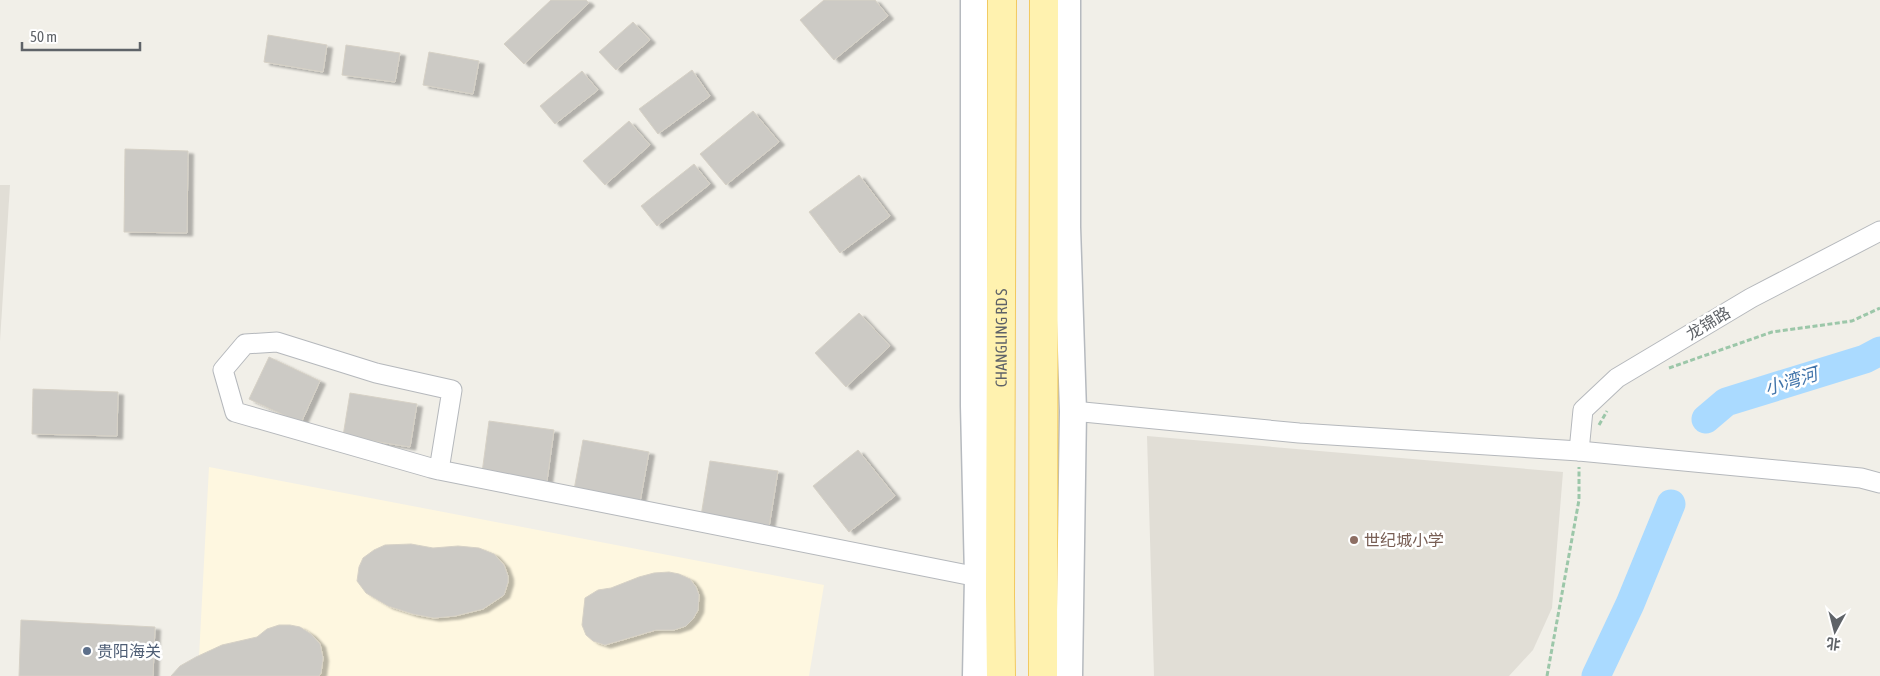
<svg xmlns="http://www.w3.org/2000/svg" width="1880" height="676" font-family="'Asap Condensed','Noto Sans SC',sans-serif">
<style>
.commercial{fill:#fef7e0}
.education{fill:#e1ded6}
.lines{fill:none;stroke-linecap:round;stroke-linejoin:round}
.river{stroke:#aadaff;stroke-width:29}
.building{fill:#cccac5;stroke:#d6d1c6;filter:url(#shadow)}
.street-casing{stroke:#b5b8bc;stroke-width:21}
.secondary-casing{stroke:#b6babf;stroke-width:29}
.primary-casing{stroke:#f2c960;stroke-width:30}
.path{stroke:#9cc7a9;stroke-width:3;stroke-dasharray:5 2.5;stroke-linecap:butt}
.street{stroke:#fff;stroke-width:19}
.secondary{stroke:#fff;stroke-width:26}
.primary{stroke:#fff2af;stroke-width:28}
.education-dot{fill:#8d6e63;stroke:#fff;stroke-width:2}
.service-dot{fill:#5c6f8a;stroke:#fff;stroke-width:2}
.labels{text-anchor:middle;dominant-baseline:central;stroke-width:5;stroke-linejoin:round;paint-order:stroke}
.street-label{font-size:16px;fill:#5f6368;stroke:#fff}
.education-label{font-size:16px;fill:#785e54;stroke:#fff;text-anchor:start}
.service-label{font-size:16px;fill:#4e5e75;stroke:#fff;text-anchor:start}
.water-label{font-size:18px;font-style:italic;fill:#4174aa;stroke:#fff}
</style>
<defs>
<filter id="shadow"><feDropShadow dx="5.5" dy="3" stdDeviation="1" flood-color="#0004"/></filter>
</defs>
<rect width="100%" height="100%" fill="#f1efe8"/>
<path class="commercial" d="M209,467L824,585L809,676H198Z"/>
<g class="education">
<path d="M0,185H10L0,341Z"/>
<path d="M1147,436L1563,472L1552,608L1533,650L1509,676H1154Z"/>
</g>
<g class="lines">
<g class="river">
<path d="M1706,419L1726,402L1865,359L1880,351"/>
<path d="M1596,676L1630,604L1671,504"/>
</g>
</g>
<g class="building">
<path d="M551,0H586L589,3L524,64L504,44Z"/>
<path d="M824,0H875L888,16L834,60L800,20Z"/>
<path d="M633,22L650,40L616,70L599,52Z"/>
<path d="M268,35L327,45L323,72L264,62Z"/>
<path d="M346,45L400,53L395,82L342,75Z"/>
<path d="M429,52L479,61L473,94L423,85Z"/>
<path d="M692,70L710,96L658,134L639,109Z"/>
<path d="M582,71L598,90L555,124L540,106Z"/>
<path d="M753,111L779,142L726,185L700,154Z"/>
<path d="M629,121L650,145L605,185L583,161Z"/>
<path d="M125,149L188,151L187,233L124,232Z"/>
<path d="M694,164L710,184L657,226L641,206Z"/>
<path d="M859,175L890,216L840,253L809,212Z"/>
<path d="M859,313L890,346L846,387L815,353Z"/>
<path d="M269,357L320,381L301,423L249,399Z"/>
<path d="M33,389L118,392L117,436L32,434Z"/>
<path d="M350,393L417,404L410,447L343,436Z"/>
<path d="M489,421L554,430L546,488L481,480Z"/>
<path d="M583,440L649,452L640,502L574,490Z"/>
<path d="M858,450L895,496L849,532L813,486Z"/>
<path d="M710,461L778,471L769,527L701,516Z"/>
<path d="M411,544L433,548L458,546L479,548L494,554L504,565L508,576V582L504,595L483,609L455,616L434,618L413,614L388,606L366,593L357,581L359,567L363,558L374,550L385,545Z"/>
<path d="M669,572L679,574L690,579L696,587L699,595L698,610L693,619L686,626L674,630H656L605,645L593,641L586,635L582,625L585,598L598,590L611,588L639,577L654,573Z"/>
<path d="M21,620L155,627L153,676H19Z"/>
<path d="M279,625H290L300,627L311,634L320,644L323,658L321,673L319,676H171L180,666L196,657L222,645L257,637L267,629Z"/>
</g>
<g class="lines">
<g class="street-casing">
<g id="street">
<path d="M1073,411L1299,433L1579,451L1861,478L1880,483"/>
<path d="M1579,451L1583,410L1617,378L1751,298L1880,231"/>
<path d="M439,470L452,390L376,373L277,342L245,344L223,370L235,412L431,468L439,470L978,577"/>
</g>
</g>
<g class="secondary-casing">
<g id="secondary">
<path d="M974,0V406L978,577L976,676"/>
<path d="M1067,0V227L1073,411L1069,676"/>
</g>
</g>
<g class="primary-casing">
<g id="primary">
<path id="s1" d="M1001,676L1000,596L1002,0"/>
<path d="M1043,676L1044,0"/>
</g>
</g>
<g class="path">
<path d="M1669,368L1772,332L1852,321L1880,308"/>
<path d="M1599,425L1607,411"/>
<path d="M1547,676L1579,500V467"/>
</g>
<use href="#street" class="street"/>
<use href="#secondary" class="secondary"/>
<use href="#primary" class="primary"/>
</g>
<circle class="education-dot" cx="1354" cy="540" r="5"/>
<circle class="service-dot" cx="87" cy="651" r="5"/>
<g class="labels">
<g class="street-label">
<text transform="translate(1708 323) rotate(-31)">龙锦路</text>
<text stroke="none"><textPath href="#s1" startOffset="338">CHANGLING RD S</textPath></text>
</g>
<g class="education-label">
<text x="1364" y="540">世纪城小学</text>
</g>
<g class="service-label">
<text x="97" y="651">贵阳海关</text>
</g>
<g class="water-label">
<text transform="translate(1791 381) rotate(-17)">小湾河</text>
</g>
</g>
<g transform="translate(1835 631) rotate(187)" stroke="#ffffff" stroke-width="4" paint-order="stroke">
<path d="M0-4L9 19L0 12L-9 19Z" fill="#5f6368"/>
<text y="-8" font-size="14" font-weight="bold" text-anchor="middle" fill="#5f6368">北</text>
</g>
<path d="M22 42v8h118v-8" fill="none" stroke="#5f6368" stroke-width="2.5"/>
<text x="30" y="42" font-size="15" fill="#5f6368" stroke="#ffffff" stroke-width="4" paint-order="stroke">50 m</text>
</svg>
